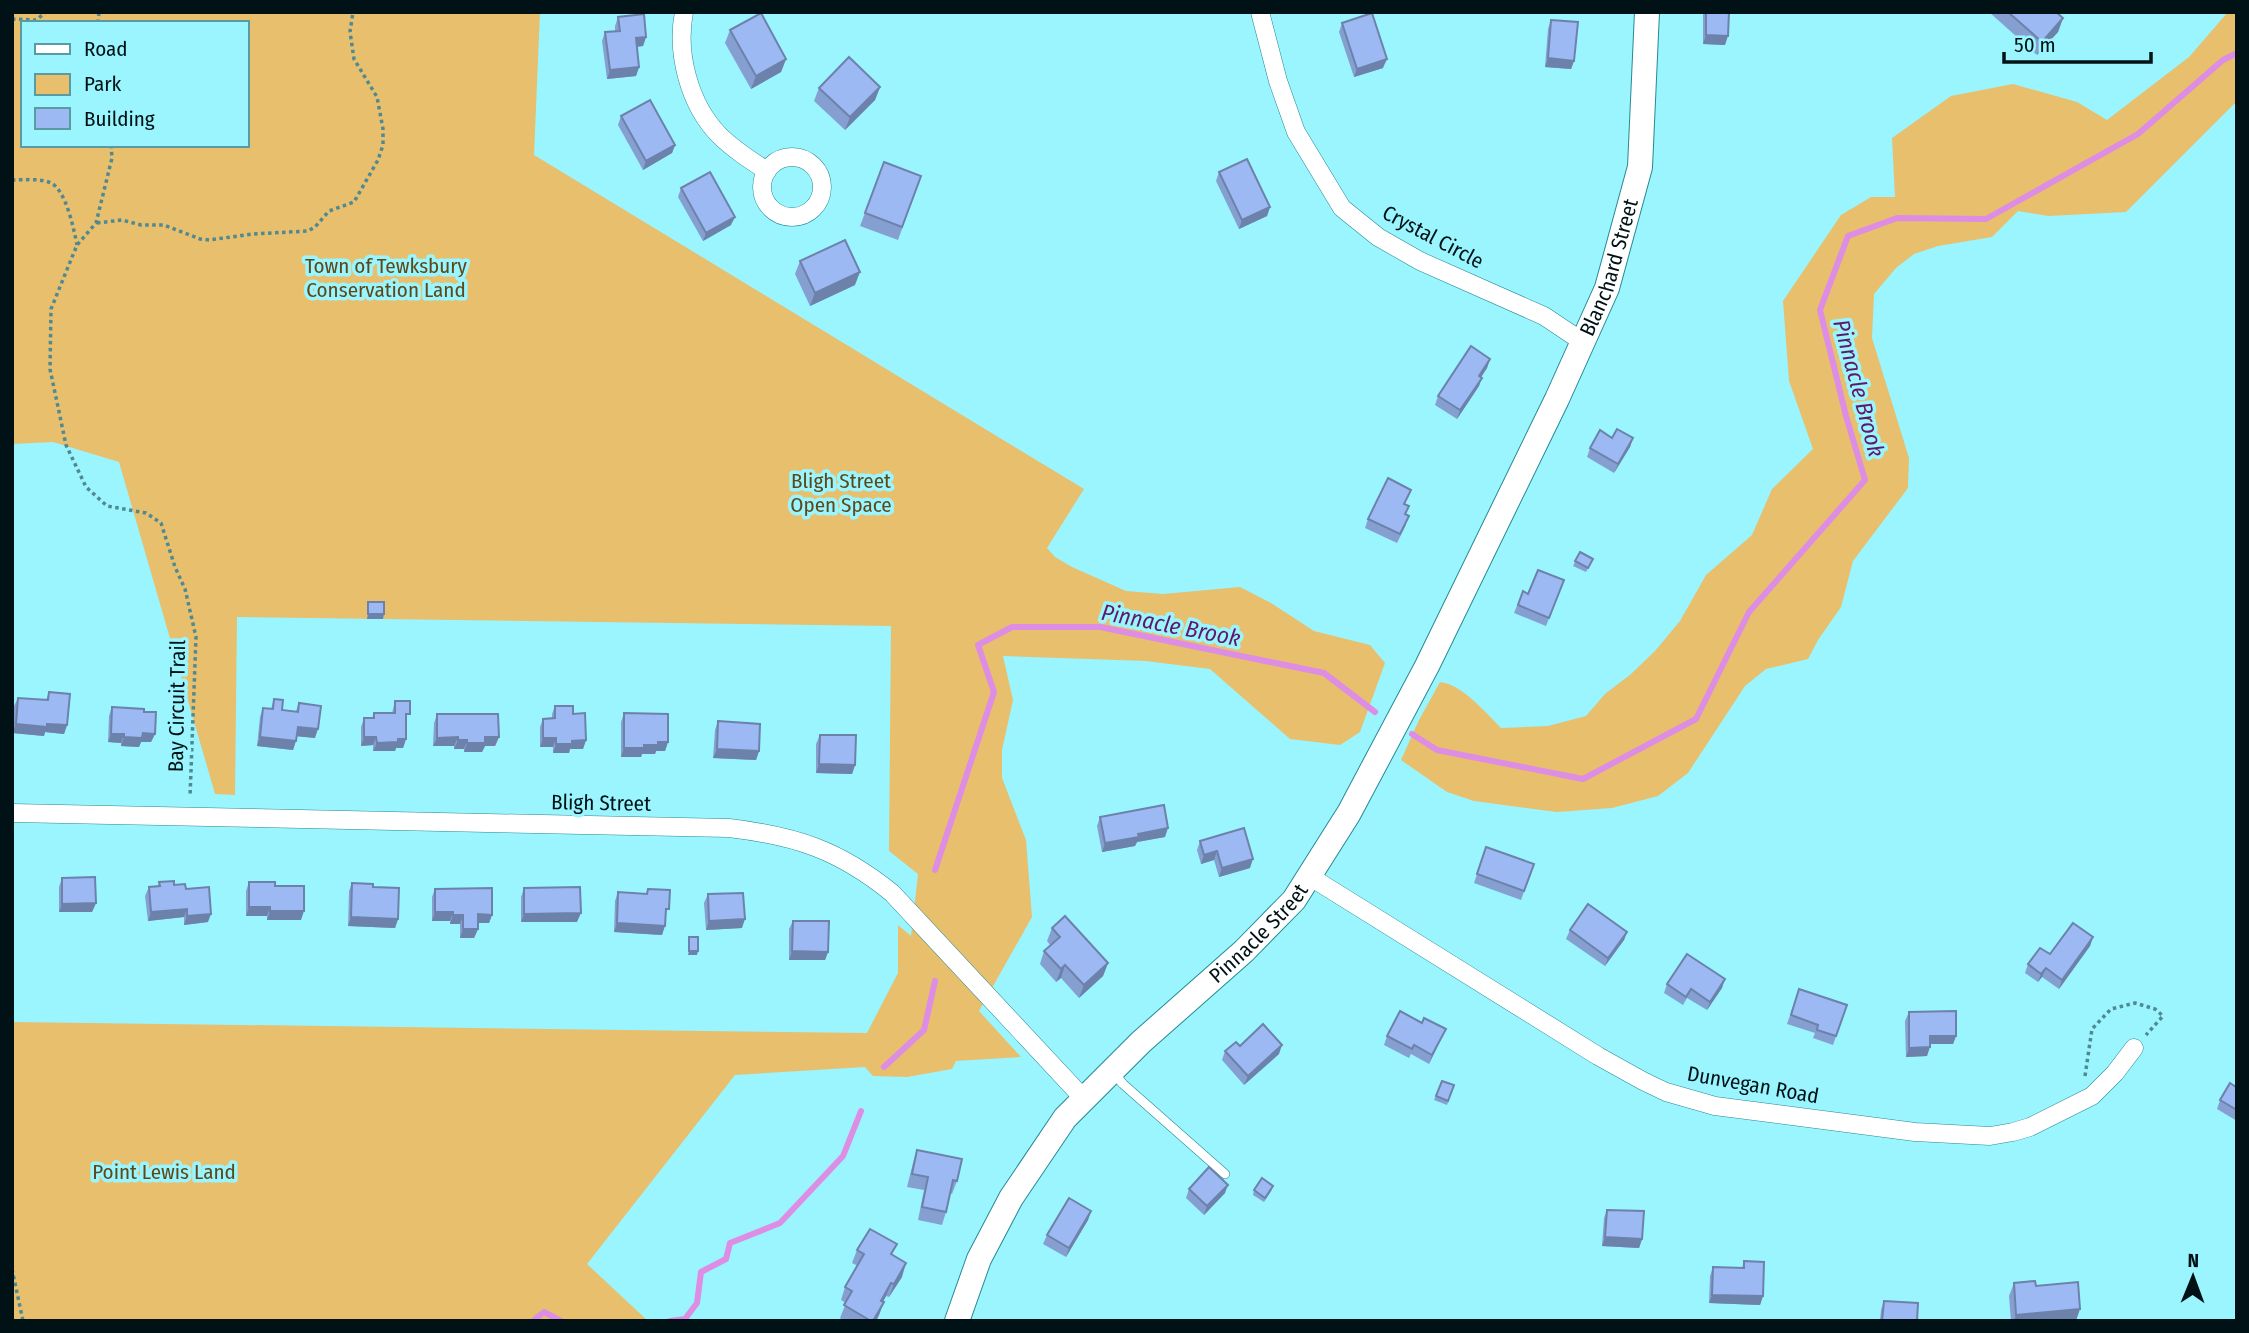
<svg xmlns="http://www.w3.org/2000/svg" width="2249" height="1333" font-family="'Fira Sans Condensed',sans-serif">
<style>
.green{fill:#e7bf6d;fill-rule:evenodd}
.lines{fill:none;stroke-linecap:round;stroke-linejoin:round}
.stream{stroke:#dd8de4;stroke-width:6}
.lane-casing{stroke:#278992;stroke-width:10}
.street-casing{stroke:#278992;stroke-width:19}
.secondary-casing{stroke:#278992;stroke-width:26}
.path{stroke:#518990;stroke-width:3.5;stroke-dasharray:3.5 3.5;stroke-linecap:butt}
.lane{stroke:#fff;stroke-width:9}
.street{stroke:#fff;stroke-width:18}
.secondary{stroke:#fff;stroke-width:24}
.wall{fill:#869fd1}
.shaded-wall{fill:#6d82aa}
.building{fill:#9cb9f3;stroke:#6d82aa;stroke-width:2}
.labels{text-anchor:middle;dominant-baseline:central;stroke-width:7;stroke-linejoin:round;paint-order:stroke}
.street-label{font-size:21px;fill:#001215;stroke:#9af5ff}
.park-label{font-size:21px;fill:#5e4817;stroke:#9af5ff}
.water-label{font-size:23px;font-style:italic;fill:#611867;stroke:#9af5ff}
</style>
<rect width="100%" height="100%" fill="#9af5ff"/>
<g class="green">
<path d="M12,12H540L534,155L1084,489L1047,548L1055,557L1072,567L1126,591L1163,594L1240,587L1271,603L1314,631L1370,645L1385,663L1360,732L1340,745L1290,739L1210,669L1146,661L1003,656L1013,700L1002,750V778L1026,840L1032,917L979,1011L1021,1057L956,1061L952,1069L907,1077L873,1076L865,1067L735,1075L587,1264L648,1321H12V1022L867,1033L898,973V925L911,936L918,874L889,851L891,626L237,617L235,795L215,794L119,462L53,442L12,444ZM23,23H247V145H23Z"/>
<path d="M2228,12H2237V101L2126,212L2048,216L2018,211L1992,237L1938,246L1914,254L1896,268L1874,294L1872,338L1909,458L1908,488L1853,561L1841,607L1818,640L1808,659L1766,669L1745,686L1688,773L1658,796L1612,808L1557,812L1474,801L1447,792L1401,760L1419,720L1440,682C1462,684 1486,713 1501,728L1548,726L1586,716L1605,694L1631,674L1655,651L1680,621L1706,575L1752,535L1772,489L1813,449L1789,381L1783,301L1841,215L1871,197H1895L1892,138L1951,96L2013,84L2077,102L2107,120L2189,57Z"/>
</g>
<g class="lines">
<g class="stream">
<path d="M1412,734L1437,750L1583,779L1696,719L1749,612L1865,480L1846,416L1820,310L1848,236L1897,218L1986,219L2138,134L2223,60L2237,53"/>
<path d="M935,870L994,692L978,645L1012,627H1100L1324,673L1375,712"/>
<path d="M884,1067L924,1030L935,981"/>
<path d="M533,1321L544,1312L561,1321"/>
<path d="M670,1321L685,1319L697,1303L701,1272L726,1259L730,1243L780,1223L843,1156L861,1111"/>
</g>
<g class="lane-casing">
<path id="lane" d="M1113,1072L1123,1084L1225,1174"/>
</g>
<g class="street-casing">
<g id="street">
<path d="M684,12C676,53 689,104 719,135C733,149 750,160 767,171"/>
<path d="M1260,12L1278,81L1296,132L1342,208L1378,237L1420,261L1544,316L1583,342"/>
<circle cx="792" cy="187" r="30"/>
<path d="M12,813L729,828C796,836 839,850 892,893L1084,1099"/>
<path d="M1309,876L1598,1056L1643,1081L1666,1092L1715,1106L1915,1132L1990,1136L2013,1132L2030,1127L2092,1096L2115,1073L2134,1048"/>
</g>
</g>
<g class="secondary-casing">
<g id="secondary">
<path id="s1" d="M957,1321L979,1259L1011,1198L1065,1118L1141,1042L1244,951L1294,900L1349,813L1427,666L1557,399L1607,288L1640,167L1647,12"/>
</g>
</g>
<g class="path">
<path d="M12,19L36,20L46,12"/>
<path d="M98,23L99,12"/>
<path d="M111,145L112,158L96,223L77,245L51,309L50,369L66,445L86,487L107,506L146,513L161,523L175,567L185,589L196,637L190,797"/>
<path d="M12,180C24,180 40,178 51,183C66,190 74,230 77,245"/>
<path d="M97,223L122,220L141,225H164L200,239L209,240L253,234L308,231L315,227L329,211L354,202L378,160L383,145V129L377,97L354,59L350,32L353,12"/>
<path d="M2085,1076L2092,1029L2111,1009L2135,1003L2155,1009L2163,1016L2146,1035"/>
<path d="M12,1269L23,1321"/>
</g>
<use href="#lane" class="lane"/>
<use href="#street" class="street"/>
<use href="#secondary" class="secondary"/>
</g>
<g class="wall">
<path d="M1703,12H1729L1725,45L1703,44Z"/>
<path d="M1989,12H2056L2063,18L2058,32L2037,55Z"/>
<path d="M618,17L646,37L643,46L637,47L639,67L636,76L607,79L602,41L605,32L615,31V26Z"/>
<path d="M1551,20L1574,61L1571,69L1545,67L1548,29Z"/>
<path d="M1342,23L1383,68L1354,77L1339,32Z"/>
<path d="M730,30L786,59L781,72L751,89L725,43Z"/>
<path d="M880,87L875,100L845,130L814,101L819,88Z"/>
<path d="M621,116L675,145L672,153L643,170L618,125Z"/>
<path d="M884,162L921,176L898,240L860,226Z"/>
<path d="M1219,172L1270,207L1267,216L1239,229L1216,181Z"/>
<path d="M681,188L731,225L703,241L678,197Z"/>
<path d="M800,261L855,285L810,306L795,274Z"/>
<path d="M1490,359L1487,368L1481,377L1479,386L1457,419L1435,405L1438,396Z"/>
<path d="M1612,438H1633L1630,447L1614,473L1587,457L1590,448Z"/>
<path d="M1405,504L1406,525L1397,543L1365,528L1368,519Z"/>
<path d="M1580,552L1593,559L1586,572L1573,566Z"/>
<path d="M1564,580L1546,626L1514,613L1523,591L1528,594Z"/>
<path d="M49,692L67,725L64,734L45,732L44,736L12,733L14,706L18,698L46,700Z"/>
<path d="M274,699L282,710L296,711L299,703L315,738L297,736L293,750L257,746L260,717L263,708L271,709Z"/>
<path d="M395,701L406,722V739L403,748H396L395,751H373V745L361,746V727L364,718H372L374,713H392Z"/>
<path d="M555,706L573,714L586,740L583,749H570L569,753H553V747H540V727L543,719L552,718V714Z"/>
<path d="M112,707L144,712L155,734L151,742H141L139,747L121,746V743L108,742L109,716Z"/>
<path d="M624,713L668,742L665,751H656L655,754H642L641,757H621V722Z"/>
<path d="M437,714L499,737L495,746H485L482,752H464V749H454V746H433L434,723Z"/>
<path d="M718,721L759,751L756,760L713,758L715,730Z"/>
<path d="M820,735L855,765L852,774L816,773V744Z"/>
<path d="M1100,817L1165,837L1137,842L1135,846L1102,852L1097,826Z"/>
<path d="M1200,841L1250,868L1219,877L1214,860L1201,864L1197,850Z"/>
<path d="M1486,847L1534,864L1521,900L1474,883Z"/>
<path d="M62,878L96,903L92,912H59V887Z"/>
<path d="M159,882L174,885L208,922L184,925V917L148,921L145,896L149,887L158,886Z"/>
<path d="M249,882L275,886L301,920H267V916H246V891Z"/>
<path d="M352,883L398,919L395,928L348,926L349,891Z"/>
<path d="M524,888L577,922H521V897Z"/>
<path d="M435,889L492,915L489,923H478V929L474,938H460V924H450V921H432V897Z"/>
<path d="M648,889L666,918L662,935L614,932L615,901L618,892L646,894Z"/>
<path d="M708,894L742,928L706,930L704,903Z"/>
<path d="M793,921L828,952L825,960H789V929Z"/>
<path d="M1052,928L1108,963L1103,976L1079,998L1061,978L1056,982L1040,964L1044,951L1051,946L1047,941Z"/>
<path d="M1570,930L1627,932L1624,940L1605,966L1566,939Z"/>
<path d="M2093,937L2090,946L2059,989L2042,977L2038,982L2025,973L2028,964L2050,954Z"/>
<path d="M1667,984L1722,988L1707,1010L1687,998L1683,1005L1664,993Z"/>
<path d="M1799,989L1847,1005L1833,1045L1813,1038L1815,1033L1787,1024Z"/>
<path d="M1909,1012L1956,1036L1953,1044H1930L1927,1056L1906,1057L1905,1021Z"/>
<path d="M1422,1023L1446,1029L1429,1064L1411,1054L1409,1058L1384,1045L1387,1036Z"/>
<path d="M1240,1046L1279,1054L1244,1085L1222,1060L1225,1051Z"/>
<path d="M1442,1081L1454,1085L1447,1105L1434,1100Z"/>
<path d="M2237,1086V1121L2217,1109L2220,1100Z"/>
<path d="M917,1150L957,1181L952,1194L950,1193L946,1212L942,1225L918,1220L924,1190L907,1187L913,1163Z"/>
<path d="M1189,1189L1225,1193L1204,1215L1186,1198Z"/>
<path d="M1254,1190H1272L1264,1202L1253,1195Z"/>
<path d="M1607,1210L1642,1239L1639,1248L1602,1246L1604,1218Z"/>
<path d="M1091,1211L1088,1220L1066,1257L1043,1244L1047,1235Z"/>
<path d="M857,1250L893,1255L902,1277L889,1297L886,1296L883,1302L879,1315L876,1321H844L840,1318L846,1303L841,1300L845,1287L858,1266L852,1263Z"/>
<path d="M1744,1261L1763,1296L1760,1305L1709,1303L1710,1276L1713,1267L1742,1268Z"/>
<path d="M2014,1283L2036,1286L2076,1321H2011L2009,1296Z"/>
<path d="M1884,1301L1917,1321H1880L1881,1310Z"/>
</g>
<g class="shaded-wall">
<path d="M2063,18L2058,32L2037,55L2042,42Z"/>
<path d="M1706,35L1728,36L1725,45L1703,44Z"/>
<path d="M646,37L643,46L633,47L636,38Z"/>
<path d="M1548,58L1574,61L1571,69L1545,67Z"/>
<path d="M786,59L781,72L751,89L756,76Z"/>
<path d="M1387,59L1383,68L1354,77L1357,69Z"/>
<path d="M639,67L636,76L607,79L610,70Z"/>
<path d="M880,87L875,100L845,130L850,117Z"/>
<path d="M675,145L672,153L643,170L646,161Z"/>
<path d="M1270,207L1267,216L1239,229L1242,220Z"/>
<path d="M735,217L731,225L703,241L706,233Z"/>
<path d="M860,272L855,285L810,306L815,293Z"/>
<path d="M1490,359L1487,368L1476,385L1479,376Z"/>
<path d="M1482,378L1479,386L1457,419L1460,410Z"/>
<path d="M1633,438L1630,447L1614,473L1618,464Z"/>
<path d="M368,614H384L383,619H367Z"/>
<path d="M16,724H47L67,725L64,734L45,732L44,736L12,733Z"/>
<path d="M298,727L318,729L315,738L294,736Z"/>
<path d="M143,733L155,734L151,742H141L139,747L121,746L124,737Z"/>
<path d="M111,734H124L121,743L108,742Z"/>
<path d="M260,737L296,741L293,750L257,746Z"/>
<path d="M364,737H376L373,745L361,746Z"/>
<path d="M458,737L454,746H433L437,738Z"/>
<path d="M485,737H499L495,746H485L482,752H464L467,743Z"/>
<path d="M543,738H556L553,747H540Z"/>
<path d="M398,739H406L403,748H396L395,751H373L377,743Z"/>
<path d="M458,740H467L464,749H454Z"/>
<path d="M586,740L583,749H570L569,753H553L556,744L572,741Z"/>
<path d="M658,742H668L665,751H656L655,754H642L641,757H621L624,748Z"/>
<path d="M717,749L759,751L756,760L713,758Z"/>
<path d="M819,764L855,765L852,774L816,773Z"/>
<path d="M1168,828L1165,837L1137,842L1135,846L1102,852L1105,843L1138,834Z"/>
<path d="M1217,851L1214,860L1201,864L1204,855Z"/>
<path d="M1253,859L1250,868L1219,877L1222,868Z"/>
<path d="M96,903L92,912H59L62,904Z"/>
<path d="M249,907H270L267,916H246Z"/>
<path d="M187,909L184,917L148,921L151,912Z"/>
<path d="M270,911H304L301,920H267Z"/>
<path d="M435,912H453L450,921H432Z"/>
<path d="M581,913L577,922H521L524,914Z"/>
<path d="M211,914L208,922L184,925L187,916Z"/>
<path d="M478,914L492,915L489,923H474Z"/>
<path d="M453,915H463L460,924H450Z"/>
<path d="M351,917L398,919L395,928L348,926Z"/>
<path d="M745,919L742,928L706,930L709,921Z"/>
<path d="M617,923L665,926L662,935L614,932Z"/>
<path d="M463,929H478L474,938H460Z"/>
<path d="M1627,932L1624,940L1605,966L1608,958Z"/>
<path d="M2093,937L2090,946L2059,989L2062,980Z"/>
<path d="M689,951H698L697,955H688Z"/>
<path d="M792,951L828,952L825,960H789Z"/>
<path d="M1108,963L1103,976L1079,998L1084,985Z"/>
<path d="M1065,965L1061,978L1056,982L1061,969Z"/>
<path d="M2046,968L2042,977L2038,982L2041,974Z"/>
<path d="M1725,979L1722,988L1707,1010L1710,1002Z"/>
<path d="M1446,1029L1442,1037L1429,1064L1432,1055Z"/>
<path d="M1930,1036H1956L1953,1044H1927Z"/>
<path d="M1282,1045L1279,1054L1244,1085L1248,1076Z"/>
<path d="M1930,1047L1927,1056L1906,1057L1909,1048Z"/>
<path d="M1228,1185L1225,1193L1204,1215L1207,1206Z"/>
<path d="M1091,1211L1088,1220L1066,1257L1069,1248Z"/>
<path d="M1605,1237L1642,1239L1639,1248L1602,1246Z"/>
<path d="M906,1263L902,1277L889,1297L894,1284Z"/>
<path d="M891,1283L886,1296L876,1314L881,1301Z"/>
<path d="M1712,1295L1763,1296L1760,1305L1709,1303Z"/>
<path d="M884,1302L879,1315L876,1321H873Z"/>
<path d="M2080,1309L2076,1321H2014L2016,1315Z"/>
</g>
<g class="building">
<path d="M1706,12H1729L1728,36L1706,35Z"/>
<path d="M2008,12H2056L2063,18L2042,42Z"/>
<path d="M761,13L786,59L756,76L730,30Z"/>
<path d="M1372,13L1387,59L1357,69L1342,23Z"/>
<path d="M644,14L646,37L636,38L639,67L610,70L605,32L620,31L618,17Z"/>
<path d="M1551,20L1578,22L1574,61L1548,58Z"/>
<path d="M849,57L880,87L850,117L819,88Z"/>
<path d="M650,100L675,145L646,161L621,116Z"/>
<path d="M1247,159L1270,207L1242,220L1219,172Z"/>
<path d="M884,162L921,176L902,227L865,213Z"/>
<path d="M710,172L735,217L706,233L681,188Z"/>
<path d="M845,240L860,272L815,293L800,261Z"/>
<path d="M1471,346L1490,359L1479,376L1482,378L1460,410L1438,396Z"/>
<path d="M1617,429L1633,438L1618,464L1590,448L1600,430L1612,438Z"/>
<path d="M1388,478L1411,490L1404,504L1409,506L1405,514L1409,516L1400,534L1368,519Z"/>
<path d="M1580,552L1593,559L1588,568L1575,561Z"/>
<path d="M1538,570L1564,580L1549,618L1518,605L1523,591L1528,594Z"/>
<rect x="368" y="602" width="16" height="12"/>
<path d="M49,692L70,694L67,725L47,724V727L16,724L18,698L48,700Z"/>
<path d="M274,699L283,700L282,710L298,712L299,703L321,706L318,729L298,727L296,741L260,737L263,708L273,709Z"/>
<path d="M395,701H410V714H406V739H398V742L377,743L376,737H364V718H374V713H395Z"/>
<path d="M555,706H573V714L585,713L586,740L572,741V744H556V738H543V719L555,718Z"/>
<path d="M112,707L144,709V712H156L155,734L143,733L142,738L124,737V734H111Z"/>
<path d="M624,713L668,714V742H658V745H644V748H624Z"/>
<path d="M437,714H498L499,737H485V743H467V740H458V737L437,738Z"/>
<path d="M718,721L760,724L759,751L717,749Z"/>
<path d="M820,735H856L855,765L819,764Z"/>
<path d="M1164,805L1168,828L1138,834L1139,837L1105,843L1100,817Z"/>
<path d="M1244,828L1253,859L1222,868L1217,851L1204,855L1200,841Z"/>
<path d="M1486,847L1534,864L1524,891L1477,874Z"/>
<path d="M95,877L96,903L62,904V878Z"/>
<path d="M174,881V885L185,884L186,889L209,887L211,914L187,916V909L151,912L149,887L160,886L159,882Z"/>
<path d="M249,882H275V886H304V911H270V907H249Z"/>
<path d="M352,883L373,884V887L399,888L398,919L351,917Z"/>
<path d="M580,887L581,913L524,914V888Z"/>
<path d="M492,888V915L478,914V929H463V915H453V912H435V889Z"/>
<path d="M648,889L670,890L669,909H666L665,926L617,923L618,892L647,894Z"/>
<path d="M743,893L745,919L709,921L708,894Z"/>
<path d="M1588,904L1627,932L1608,958L1570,930Z"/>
<path d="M1065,916L1108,963L1084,985L1065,965L1061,969L1044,951L1060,937L1052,928Z"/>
<path d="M793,921H829L828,952L792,951Z"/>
<path d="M2073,923L2093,937L2062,980L2046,968L2041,974L2028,964L2040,948L2050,954Z"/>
<rect x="689" y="937" width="9" height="14"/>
<path d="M1687,954L1725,979L1710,1002L1691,989L1686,997L1667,984Z"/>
<path d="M1799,989L1847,1005L1836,1036L1817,1030L1818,1025L1791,1015Z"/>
<path d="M1400,1011L1422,1023L1424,1018L1446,1029L1432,1055L1414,1045L1412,1049L1387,1036Z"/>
<path d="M1956,1011V1036H1930V1047L1909,1048V1012Z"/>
<path d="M1263,1024L1282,1045L1248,1076L1225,1051L1236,1042L1240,1046Z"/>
<path d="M1442,1081L1454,1085L1448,1101L1436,1096Z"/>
<path d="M2230,1083L2236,1087L2237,1086V1110L2220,1100Z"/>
<path d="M917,1150L962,1159L957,1181L953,1180L946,1212L922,1207L928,1177L912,1174Z"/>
<path d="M1209,1167L1228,1185L1207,1206L1189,1189Z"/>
<path d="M1262,1178L1273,1186L1265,1198L1254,1190Z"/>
<path d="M1069,1198L1091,1211L1069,1248L1047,1235Z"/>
<path d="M1607,1210L1644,1211L1642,1239L1605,1237Z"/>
<path d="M870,1229L897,1244L891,1254L906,1263L894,1284L891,1283L881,1301L884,1302L873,1321H871L844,1305L852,1291L845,1287L864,1254L857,1250Z"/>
<path d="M1744,1261L1764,1262L1763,1296L1712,1295L1713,1267L1744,1268Z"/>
<path d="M2035,1281L2036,1286L2078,1282L2080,1309L2016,1315L2014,1283Z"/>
<path d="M1884,1301L1918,1303L1917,1321H1882Z"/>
</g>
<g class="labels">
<g class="street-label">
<text transform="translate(1433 237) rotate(28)">Crystal Circle</text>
<text stroke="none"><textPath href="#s1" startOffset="1256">Blanchard Street</textPath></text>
<text transform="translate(177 706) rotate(-89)">Bay Circuit Trail</text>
<text transform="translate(601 803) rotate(1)">Bligh Street</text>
<text stroke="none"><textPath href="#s1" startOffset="499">Pinnacle Street</textPath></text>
<text transform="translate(1753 1085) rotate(10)">Dunvegan Road</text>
</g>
<g class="park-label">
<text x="386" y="266">Town of Tewksbury<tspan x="386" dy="24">Conservation Land</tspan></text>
<text x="841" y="481">Bligh Street<tspan x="841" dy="24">Open Space</tspan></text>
<text x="164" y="1172">Point Lewis Land</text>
</g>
<g class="water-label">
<text transform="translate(1859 388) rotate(75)">Pinnacle Brook</text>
<text transform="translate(1171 625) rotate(11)">Pinnacle Brook</text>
</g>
</g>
<rect width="2249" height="1333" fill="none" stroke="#001215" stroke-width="28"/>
<rect x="21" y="21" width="228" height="126" fill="#9af5ff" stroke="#5c9aa1" stroke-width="2"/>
<rect x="35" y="44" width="35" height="10" fill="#ffffff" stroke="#5c9aa1" stroke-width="2"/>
<text x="84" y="56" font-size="21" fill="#001215">Road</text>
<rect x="35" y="74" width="35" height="21" fill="#e7bf6d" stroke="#5c9aa1" stroke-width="2"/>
<text x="84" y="91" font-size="21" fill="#001215">Park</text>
<rect x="35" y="108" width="35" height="21" fill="#9cb9f3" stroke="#5c9aa1" stroke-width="2"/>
<text x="84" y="126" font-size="21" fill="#001215">Building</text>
<g transform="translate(2193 1277) rotate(1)" stroke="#9af5ff" stroke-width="5" paint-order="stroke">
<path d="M0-5L12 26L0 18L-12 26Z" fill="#001215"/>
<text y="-10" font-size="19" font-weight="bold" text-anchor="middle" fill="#001215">N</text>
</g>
<path d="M2004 52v10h147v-10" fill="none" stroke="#001215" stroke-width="3.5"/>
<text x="2014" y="52" font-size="21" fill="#001215" stroke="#9af5ff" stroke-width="5" paint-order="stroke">50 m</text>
</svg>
